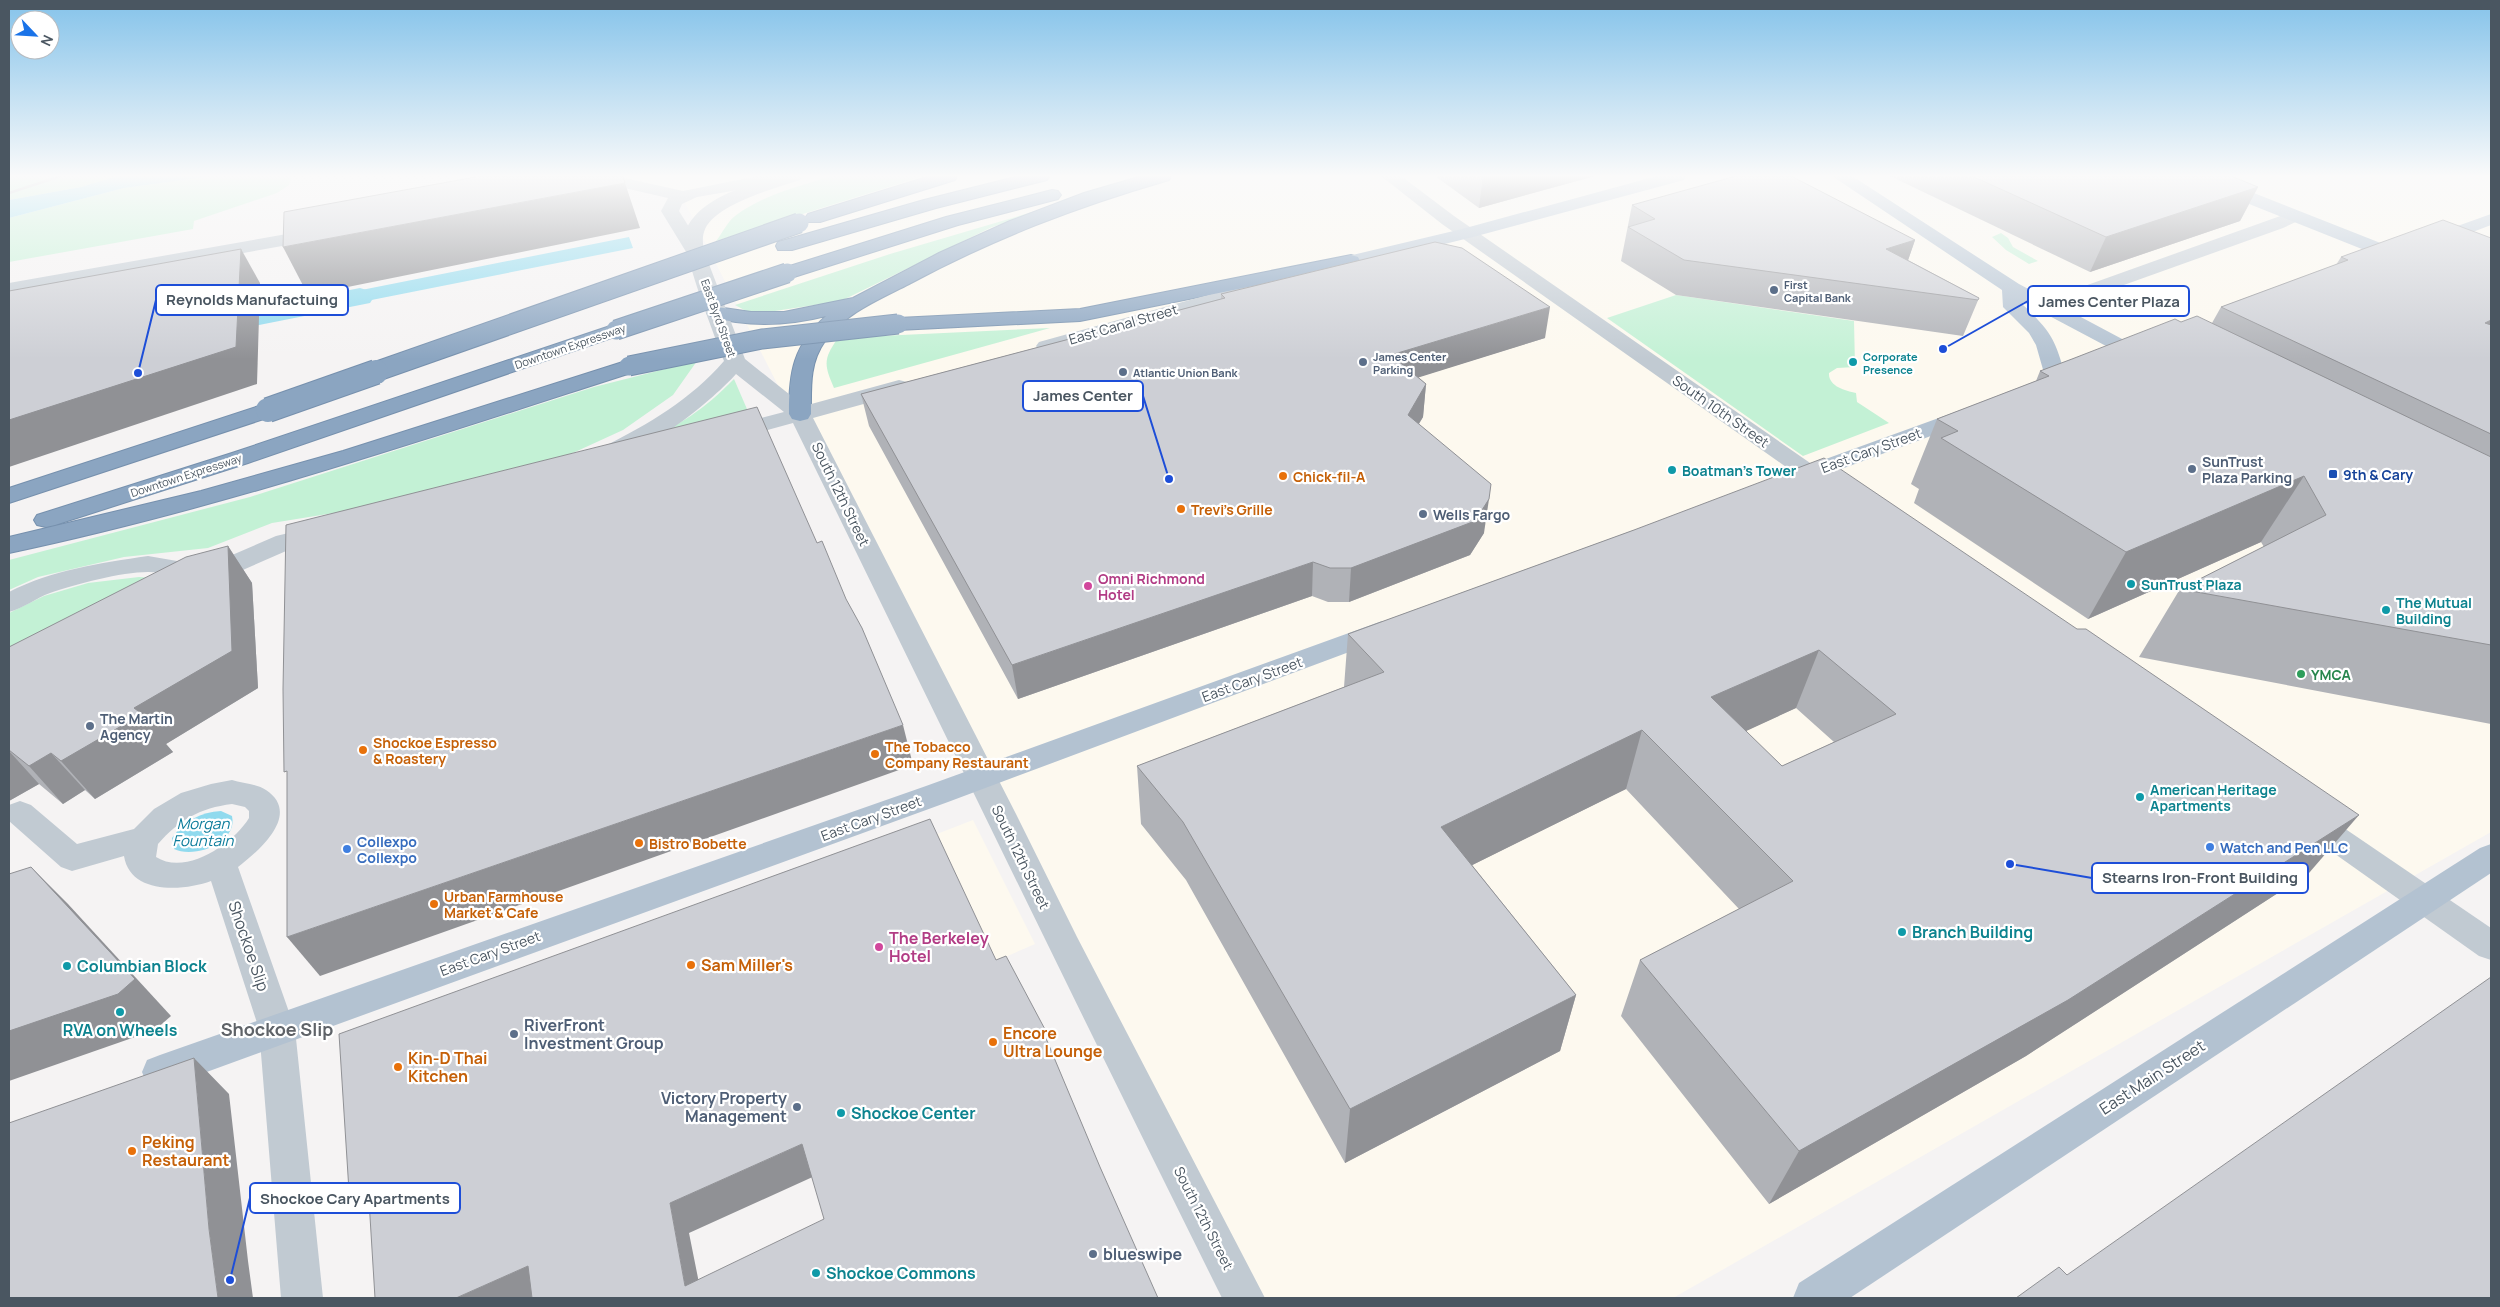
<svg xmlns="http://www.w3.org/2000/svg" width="2500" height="1307" font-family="Manrope,sans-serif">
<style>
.commercial{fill:#fdf9ef}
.green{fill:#c3f1d5}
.water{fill:#90daee}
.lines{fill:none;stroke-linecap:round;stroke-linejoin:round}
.canal{fill:#90daee;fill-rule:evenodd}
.motorway-casing{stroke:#7690ad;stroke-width:2}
.minor{fill:#c1cad2;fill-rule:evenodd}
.tertiary{fill:#c1cad2;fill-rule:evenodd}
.primary{fill:#b3c2d1;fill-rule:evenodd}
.motorway{fill:#8ba5c1;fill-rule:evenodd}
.rail{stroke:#b5b8bd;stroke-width:2.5}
.motorway-bridge-far1-casing{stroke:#7690ad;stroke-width:21;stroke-linecap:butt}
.motorway-bridge-casing{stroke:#7690ad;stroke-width:26;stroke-linecap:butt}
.motorway-bridge-far1{stroke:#8ba5c1;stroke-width:19}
.motorway-bridge{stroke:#8ba5c1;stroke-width:24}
.wall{fill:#b0b2b7;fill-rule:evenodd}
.shaded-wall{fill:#909195}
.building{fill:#cdcfd5;stroke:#909195;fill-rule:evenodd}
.service-dot{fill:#5c6f8a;stroke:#fff;stroke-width:2}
.culture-dot{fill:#0f9aa8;stroke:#fff;stroke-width:2}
.transit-dot{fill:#1a4fb4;stroke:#fff;stroke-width:2}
.food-dot{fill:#e8710a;stroke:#fff;stroke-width:2}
.hotel-dot{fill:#d1479c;stroke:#fff;stroke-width:2}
.leisure-dot{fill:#2e9e5b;stroke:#fff;stroke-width:2}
.shop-dot{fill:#3f7fe0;stroke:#fff;stroke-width:2}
.labels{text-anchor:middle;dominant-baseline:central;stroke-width:4.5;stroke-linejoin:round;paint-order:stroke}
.far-service-label{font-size:11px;font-weight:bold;fill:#4e5e75;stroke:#fff;text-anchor:start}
.far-street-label{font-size:11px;fill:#4a5661;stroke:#fff}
.far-culture-label{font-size:11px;font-weight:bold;fill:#0d838f;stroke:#fff;text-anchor:start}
.street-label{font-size:14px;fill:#4a5661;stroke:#fff}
.service-label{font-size:14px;font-weight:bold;fill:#4e5e75;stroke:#fff;text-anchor:start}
.culture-label{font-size:14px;font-weight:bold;fill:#0d838f;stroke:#fff;text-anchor:start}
.transit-label{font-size:14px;font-weight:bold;fill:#164399;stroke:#fff;text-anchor:start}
.food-label{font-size:14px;font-weight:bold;fill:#c56008;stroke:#fff;text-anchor:start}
.hotel-label{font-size:14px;font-weight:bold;fill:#b23c85;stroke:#fff;text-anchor:start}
.leisure-label{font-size:14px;font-weight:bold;fill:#27864d;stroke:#fff;text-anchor:start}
.shop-label{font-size:14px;font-weight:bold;fill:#366cbe;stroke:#fff;text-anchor:start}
.water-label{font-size:15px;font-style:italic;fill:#0c7c9b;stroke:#fff}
.near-culture-label{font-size:16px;font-weight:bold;fill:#0d838f;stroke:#fff;text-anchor:start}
.near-hotel-label{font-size:16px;font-weight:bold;fill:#b23c85;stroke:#fff;text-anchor:start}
.near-street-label{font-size:16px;fill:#4a5661;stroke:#fff}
.near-food-label{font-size:16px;font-weight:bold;fill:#c56008;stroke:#fff;text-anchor:start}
.near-service-label{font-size:16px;font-weight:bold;fill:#4e5e75;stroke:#fff;text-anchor:start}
.near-neighbourhood-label{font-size:18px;font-weight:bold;fill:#5f6368;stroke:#fff}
.leader{fill:none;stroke:#1d4ed8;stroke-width:2}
.callout-dot{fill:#1d4ed8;stroke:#fff;stroke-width:2}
.callout{fill:#fff;stroke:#1d4ed8;stroke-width:2}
.callout-label{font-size:15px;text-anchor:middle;font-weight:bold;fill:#4a5661}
</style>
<rect width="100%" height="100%" fill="#f5f3f3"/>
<g class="commercial">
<path d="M447,176H2491V832L1673,1298H1243L682,197L620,182L479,188Z"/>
<path d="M973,820L1035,944L833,1032L790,891Z"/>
</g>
<g class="green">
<path d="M9,176H118L81,187L9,200Z"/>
<path d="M212,176H292L289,185L277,193L194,221L193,229L9,262V218L124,188Z"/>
<path d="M832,176H924L716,241C722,234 727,222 735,216C763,195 799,186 832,176Z"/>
<path d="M1059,204L990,228L841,301L775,311L748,312L735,305L890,254Z"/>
<path d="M2001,233L2008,238L2013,247L2038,261L2029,264L2006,250L1992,237Z"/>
<path d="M1676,295L1854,321L1855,367L1837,368L1829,373C1828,386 1845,391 1856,393L1857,402L1889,423L1803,456L1607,318Z"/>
<path d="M1050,328L834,388C824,365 823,359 838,338Z"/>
<path d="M697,361L673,395L623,430L527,474L445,495L272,523L208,548L124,557L38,577L9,590V560L250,497L594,387Z"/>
<path d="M734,379L750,416L642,444C680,424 704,410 734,379Z"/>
<path d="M139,577L179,580L9,665V613L44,596L88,583Z"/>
</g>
<g class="water">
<path d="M118,176H212L124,188L9,218V200L81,187Z"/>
<path d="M629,237L633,248L306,313V301Z"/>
<path d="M221,811L232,816C238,843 194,859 174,849L172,838C184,821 201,812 221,811Z"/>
</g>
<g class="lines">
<path class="canal" d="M360,288L370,291L374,297L370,303L204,336L194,333L189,327L194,321L204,318Z"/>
<g class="motorway-casing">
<g id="motorway">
<path d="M930,176H957L955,180L820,222H808L805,218L808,214Z"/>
<path d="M1019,176H1049L1047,180L936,208L792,250H778L776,246L778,242L924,200Z"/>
<path d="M1142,176H1171L1169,180C1076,207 995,238 909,284C880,299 845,313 825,341C809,363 811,388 811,414L808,419L800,421L792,419L789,414C789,372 793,346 826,316C787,326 749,327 710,317L707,313L710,309L717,307L751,312H784L853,298L939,253L1010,221L1084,193Z"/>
<path d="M1052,190L1058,191L1061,195L1058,199L958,225L794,277H780L777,273L780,269L946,217Z"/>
<path d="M1351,255L1358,257L1360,261L1358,265L1080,321L898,330L891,328L888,324L891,320L898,318L1080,309Z"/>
<path d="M616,324L623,326L626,330L623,334L248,463L55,525L46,527L37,525L34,520L37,515L232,453Z"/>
<path d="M629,360L637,361L640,366L637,371C429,438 222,508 9,553V537L201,491L343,451Z"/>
<path d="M268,403L276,405L279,410L276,415L9,503V488Z"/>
</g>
</g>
<g class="minor">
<path d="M758,176H798L790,181L697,197L682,204L679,211L704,251L702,255H688L661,211L668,198L620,187L590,192L584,191L581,187L584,183L620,177L683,191Z"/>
<path d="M1381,176H1401L1454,216L1839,483L1843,488L1839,493L1831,495L1823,493L1442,224Z"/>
<path d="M2294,211L2300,212L2303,216L2300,220L2283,228L2054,310L2047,312L2040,310L2037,306L2040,302Z"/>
<path d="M321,228L327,230L330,234L327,238L9,295V283Z"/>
<path d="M148,556L212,567L216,573L212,579C191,584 169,572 148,572C121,572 76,584 50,593C36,598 24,608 9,612V592C52,570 100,563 148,556Z"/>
<path d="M232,780C242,783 257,784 266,790C302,814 259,851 238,867L295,1029L323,1298H281L259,1029L211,881C184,891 130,895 124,856L72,871L61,867L9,821V805L20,801L31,805L77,844L134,829L154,809L181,793L211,784ZM232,804L245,807L249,811V818C233,844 186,876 156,857L158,844C179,820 200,808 232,804Z"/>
<path d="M2308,807L2319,811L2491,928V960L2479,956L2297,827L2292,819L2297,811Z"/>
</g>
<g class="tertiary">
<path d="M776,176H802L800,180C776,188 712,205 704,232C702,238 703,245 704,251L745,359L804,406L899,380L907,382L910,387L907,392L813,418L1016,814L1077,937L1265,1298H1222C1077,1007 936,715 793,423L728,441L720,439L717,434L720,429L784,412L736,374C715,398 635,465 603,457L599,452L603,447C649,424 690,400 724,361C716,339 679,248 686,230C699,198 746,186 776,176Z"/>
<path d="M1258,281L1265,283L1268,287L1265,291L1046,352L1039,350L1036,346L1039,342Z"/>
<path d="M322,525L331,528L334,533L331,538L293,548L213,583L204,585L195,583L191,577L195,571L276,536Z"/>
</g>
<g class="primary">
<path d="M1657,176H1686L1684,180L1473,237L1351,267L1344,265L1342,261L1344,257L1462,229Z"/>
<path d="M1832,176H1852L2019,284L2154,356L2158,360L2154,364L2147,366L2140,364L2023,302V305C2054,334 2056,342 2067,382L2064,387L2056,388L2048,387L2036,345L2029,333L2003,307L2002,290Z"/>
<path d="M2187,176H2211L2411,255L2413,259L2411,263H2397L2189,180Z"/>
<path d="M2491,214V225L2431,248L2424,246L2422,242L2424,238Z"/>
<path d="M1969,407L1977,409L1980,414L1977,419L1806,482L1798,484L1790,482L1786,477L1790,472Z"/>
<path d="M1382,621L1392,624L1395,630L1392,636L948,802L160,1089L147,1084L142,1072L147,1060L160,1055L926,786Z"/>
<path d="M2491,844V873L1850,1298H1793L1799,1283L2480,848Z"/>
</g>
<use href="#motorway" class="motorway"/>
<path class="rail" d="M9,193L61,176"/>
<g class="motorway-bridge-far1-casing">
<g id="motorway-bridge-far1">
<path d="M616,330L787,273"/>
<path d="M629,366L762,339L898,324"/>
<path d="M372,373L799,223"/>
</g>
</g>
<g class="motorway-bridge-casing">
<path id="motorway-bridge" d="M268,410L376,372"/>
</g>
<use href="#motorway-bridge-far1" class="motorway-bridge-far1"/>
<use href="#motorway-bridge" class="motorway-bridge"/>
</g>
<g class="wall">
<path d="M1435,176H1595L1479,208Z"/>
<path d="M1890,176H2231L2258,187L2240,221L2090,272Z"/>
<path d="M1632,205L1915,240L1908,260L1979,298L1963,336L1676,295L1621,261Z"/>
<path d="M2491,238V724L2139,657L2180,589L2264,547L2261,542L2088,619L1914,503L1919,489L1911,484L1937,419L2036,381L2040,371L2181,322L2212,323L2221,307L2336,265L2341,257Z"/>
<path d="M1221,294L1545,338L1418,377L1426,384L1423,417L1419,424L1484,533L1470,555L1349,602H1328L1312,596L1018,699L869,426L861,394L1221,299Z"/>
<path d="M1634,530L2309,873L2026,1056L1769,1204L1621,1016L1640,960L1739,909L1626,789L1472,865L1576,995L1560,1051L1345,1163L1186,880L1141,824L1137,766L1344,687L1348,634ZM1796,708L1834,742L1782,766L1745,731Z"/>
<path d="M228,546L252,583L258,688L166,744L173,752L95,799L85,790L63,804L39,784L9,801V647Z"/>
</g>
<g class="shaded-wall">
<path d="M1483,176H1595L1479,208Z"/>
<path d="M625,183L640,228L308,295L283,247Z"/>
<path d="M2258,187L2240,221L2090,272L2106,237Z"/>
<path d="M1915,240L1903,275L1886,249Z"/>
<path d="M241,249L260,283L257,384L9,467V420Z"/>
<path d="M1550,307L1545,338L1388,387L1391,355Z"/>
<path d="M2491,320V364L2485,323Z"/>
<path d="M1426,384L1423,417L1404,447L1408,415Z"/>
<path d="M2304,476L2261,542L2088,619L2126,552Z"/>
<path d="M1489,499L1484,533L1470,555L1349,602L1351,568Z"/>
<path d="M228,546L252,583L258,688L166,744L173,752L95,799L61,761L134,708Z"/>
<path d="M1313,562L1312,596L1018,699L1012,665Z"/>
<path d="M1819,650L1796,708L1692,756L1711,697Z"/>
<path d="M903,725L913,765L320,976L287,937Z"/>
<path d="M1642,730L1626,789L1432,885L1441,827Z"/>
<path d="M9,751L39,784L9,801Z"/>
<path d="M51,753L85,790L63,804L29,766Z"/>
<path d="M2359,815L2309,873L2026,1056L1769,1204L1799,1151Z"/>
<path d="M31,867L68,904L171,1016L155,1030L9,1081V1031Z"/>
<path d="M1576,995L1560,1051L1345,1163L1350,1109Z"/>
<path d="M194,1058L229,1094L248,1261L253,1298H218L209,1229Z"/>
<path d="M802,1144L817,1175L689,1233L702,1298L685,1286L670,1203Z"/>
<path d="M368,1184L378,1221L349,1191Z"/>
<path d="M528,1266L545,1298H456Z"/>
</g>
<g class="building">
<path d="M481,176H623L625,183L283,247L284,212Z"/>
<path d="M1736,176H1791L1915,240L1886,249L1979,298L1978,300L1684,260L1628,227L1655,219L1632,205Z"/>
<path d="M1972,176H2231L2258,187L2106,237Z"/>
<path d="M2443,220L2491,238V320L2485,323L2491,325V434L2221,307L2348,260L2341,257Z"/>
<path d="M1435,242L1462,248L1550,307L1391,355L1426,384L1408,415L1491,484L1489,499L1475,521L1351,568H1330L1313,562L1012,665L861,394L1225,298L1221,294Z"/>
<path d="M241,249L236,347L9,420V291Z"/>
<path d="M2197,316L2491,457V645L2180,589L2326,515L2304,476L2126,552L1941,438L1958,431L1937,419L2049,376L2040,371L2072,359L2175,319L2181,322Z"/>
<path d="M757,407L817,543L822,541L846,599L862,628L903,725L287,937V771L284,772L283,689L286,525Z"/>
<path d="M1824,458L2077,629H2086L2359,815L2068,1000L1799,1151L1640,960L1793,881L1642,730L1441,827L1576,995L1350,1109L1183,822L1137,766L1384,672L1348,634L1634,530ZM1819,650L1896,714L1782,766L1711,697Z"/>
<path d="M228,546L232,651L134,708L142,714L61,761L51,753L29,766L9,750V647L186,557Z"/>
<path d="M930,819L996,960L1006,956L1048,1035L1045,1036L1100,1167L1158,1298H532L528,1266L456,1298H375L368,1184L349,1191L339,1034ZM802,1144L824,1219L685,1286L670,1203Z"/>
<path d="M31,867L135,979L118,994L9,1031V874Z"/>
<path d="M2491,977V1298H2016L2059,1267L2067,1275Z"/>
<path d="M194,1058L209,1229L218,1298H9V1123Z"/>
</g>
<linearGradient id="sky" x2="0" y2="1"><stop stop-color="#85c3ea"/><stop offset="0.49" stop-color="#fafafa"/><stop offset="1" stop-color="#fafafa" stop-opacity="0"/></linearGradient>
<rect width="2500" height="359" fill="url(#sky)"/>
<g class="service-dot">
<circle cx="1774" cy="290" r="5"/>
<circle cx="1363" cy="362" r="5"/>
<circle cx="1123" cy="372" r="5"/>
<circle cx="2192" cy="469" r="5"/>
<circle cx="1423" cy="514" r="5"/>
<circle cx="90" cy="726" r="5"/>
<circle cx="514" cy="1034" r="5"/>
<circle cx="797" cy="1107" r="5"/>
<circle cx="1093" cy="1254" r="5"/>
</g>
<g class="culture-dot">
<circle cx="1853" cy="362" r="5"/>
<circle cx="1672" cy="470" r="5"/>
<circle cx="2131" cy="584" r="5"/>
<circle cx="2386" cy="610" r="5"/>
<circle cx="2140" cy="797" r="5"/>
<circle cx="1902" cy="932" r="5"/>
<circle cx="67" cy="966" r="5"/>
<circle cx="120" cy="1012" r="5"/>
<circle cx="841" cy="1113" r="5"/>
<circle cx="816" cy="1273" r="5"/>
</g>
<rect class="transit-dot" x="2328" y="469" width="10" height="10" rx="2.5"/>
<g class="food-dot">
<circle cx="1283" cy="476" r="5"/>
<circle cx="1181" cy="509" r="5"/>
<circle cx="363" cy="750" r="5"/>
<circle cx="875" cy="754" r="5"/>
<circle cx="639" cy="843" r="5"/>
<circle cx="434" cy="904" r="5"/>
<circle cx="691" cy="965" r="5"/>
<circle cx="993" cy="1042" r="5"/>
<circle cx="398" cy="1067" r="5"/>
<circle cx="132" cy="1151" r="5"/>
</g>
<g class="hotel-dot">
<circle cx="1088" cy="586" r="5"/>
<circle cx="879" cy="947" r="5"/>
</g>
<circle class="leisure-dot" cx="2301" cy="674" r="5"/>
<g class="shop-dot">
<circle cx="2210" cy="847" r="5"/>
<circle cx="347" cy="849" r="5"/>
</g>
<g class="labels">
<g class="far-service-label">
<text x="1784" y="284">First<tspan x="1784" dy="13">Capital Bank</tspan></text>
<text x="1373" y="356">James Center<tspan x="1373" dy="13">Parking</tspan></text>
<text x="1133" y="372">Atlantic Union Bank</text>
</g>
<g class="far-street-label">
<text transform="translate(719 318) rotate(70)">East Byrd Street</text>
<text transform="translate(570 346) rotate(-19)">Downtown Expressway</text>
<text transform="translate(186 475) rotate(-18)">Downtown Expressway</text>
</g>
<g class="far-culture-label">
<text x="1863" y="356">Corporate<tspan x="1863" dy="13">Presence</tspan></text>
</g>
<g class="street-label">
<text transform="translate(1123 324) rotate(-16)">East Canal Street</text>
<text transform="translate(1721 411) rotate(35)">South 10th Street</text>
<text transform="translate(1871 450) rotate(-20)">East Cary Street</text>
<text transform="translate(841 494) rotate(64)">South 12th Street</text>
<text transform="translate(1252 679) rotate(-20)">East Cary Street</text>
<text transform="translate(871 818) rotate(-20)">East Cary Street</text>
<text transform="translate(1021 857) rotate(64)">South 12th Street</text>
<text transform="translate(490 953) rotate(-20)">East Cary Street</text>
<text transform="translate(1204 1218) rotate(63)">South 12th Street</text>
</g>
<g class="service-label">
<text x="2202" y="461">SunTrust<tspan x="2202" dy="16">Plaza Parking</tspan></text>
<text x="1433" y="514">Wells Fargo</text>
<text x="100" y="718">The Martin<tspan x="100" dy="16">Agency</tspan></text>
</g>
<g class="culture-label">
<text x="1682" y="470">Boatman's Tower</text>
<text x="2141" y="584">SunTrust Plaza</text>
<text x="2396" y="602">The Mutual<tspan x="2396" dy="16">Building</tspan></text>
<text x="2150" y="789">American Heritage<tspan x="2150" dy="16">Apartments</tspan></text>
</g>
<g class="transit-label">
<text x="2343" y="474">9th &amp; Cary</text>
</g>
<g class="food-label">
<text x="1293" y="476">Chick-fil-A</text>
<text x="1191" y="509">Trevi's Grille</text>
<text x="373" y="742">Shockoe Espresso<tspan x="373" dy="16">&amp; Roastery</tspan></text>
<text x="885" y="746">The Tobacco<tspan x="885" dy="16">Company Restaurant</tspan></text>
<text x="649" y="843">Bistro Bobette</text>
<text x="444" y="896">Urban Farmhouse<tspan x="444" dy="16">Market &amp; Cafe</tspan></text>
</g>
<g class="hotel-label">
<text x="1098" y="578">Omni Richmond<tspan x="1098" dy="16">Hotel</tspan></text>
</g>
<g class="leisure-label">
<text x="2311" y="674">YMCA</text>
</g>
<g class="shop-label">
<text x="357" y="841">Collexpo<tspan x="357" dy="16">Collexpo</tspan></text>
<text x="2220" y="847">Watch and Pen LLC</text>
</g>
<g class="water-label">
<text x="203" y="823">Morgan<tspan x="203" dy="17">Fountain</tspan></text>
</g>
<g class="near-culture-label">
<text x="1912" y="932">Branch Building</text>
<text x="77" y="966">Columbian Block</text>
<text x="120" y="1030" text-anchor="middle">RVA on Wheels</text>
<text x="851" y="1113">Shockoe Center</text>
<text x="826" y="1273">Shockoe Commons</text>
</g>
<g class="near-hotel-label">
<text x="889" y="938">The Berkeley<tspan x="889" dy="18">Hotel</tspan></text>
</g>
<g class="near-street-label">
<text transform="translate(249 946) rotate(71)">Shockoe Slip</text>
<text transform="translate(2152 1077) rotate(-33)">East Main Street</text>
</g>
<g class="near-food-label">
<text x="701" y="965">Sam Miller's</text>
<text x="1003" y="1033">Encore<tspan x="1003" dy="18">Ultra Lounge</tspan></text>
<text x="408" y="1058">Kin-D Thai<tspan x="408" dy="18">Kitchen</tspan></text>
<text x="142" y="1142">Peking<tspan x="142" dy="18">Restaurant</tspan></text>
</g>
<g class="near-service-label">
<text x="524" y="1025">RiverFront<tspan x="524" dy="18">Investment Group</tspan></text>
<text x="787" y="1098" text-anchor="end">Victory Property<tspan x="787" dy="18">Management</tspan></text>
<text x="1103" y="1254">blueswipe</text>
</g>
<g class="near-neighbourhood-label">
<text x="277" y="1029">Shockoe Slip</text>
</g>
</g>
<path class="leader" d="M138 373L156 300M1943 349L2028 301M1169 479L1143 396M2010 864L2092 878M230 1280L250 1198"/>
<g class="callout-dot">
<circle cx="138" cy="373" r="5"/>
<circle cx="1943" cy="349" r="5"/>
<circle cx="1169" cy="479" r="5"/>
<circle cx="2010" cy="864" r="5"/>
<circle cx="230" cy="1280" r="5"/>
</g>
<g class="callout">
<rect x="156" y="285" width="192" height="30" rx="5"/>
<rect x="2028" y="286" width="161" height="30" rx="5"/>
<rect x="1023" y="381" width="120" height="30" rx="5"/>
<rect x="2092" y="863" width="216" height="30" rx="5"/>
<rect x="250" y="1183" width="210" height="30" rx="5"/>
</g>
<g class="callout-label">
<text x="252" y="305">Reynolds Manufactuing</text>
<text x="2109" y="307">James Center Plaza</text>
<text x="1083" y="401">James Center</text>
<text x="2200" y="883">Stearns Iron-Front Building</text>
<text x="355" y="1204">Shockoe Cary Apartments</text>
</g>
<rect width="2500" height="1307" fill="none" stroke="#4a5661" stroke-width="20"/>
<g transform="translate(35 35) rotate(115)"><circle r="24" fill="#ffffff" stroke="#b7bbc0"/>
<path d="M0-4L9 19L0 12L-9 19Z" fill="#1a73e8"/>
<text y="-8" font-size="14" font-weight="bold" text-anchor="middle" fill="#4a5661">N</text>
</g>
</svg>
